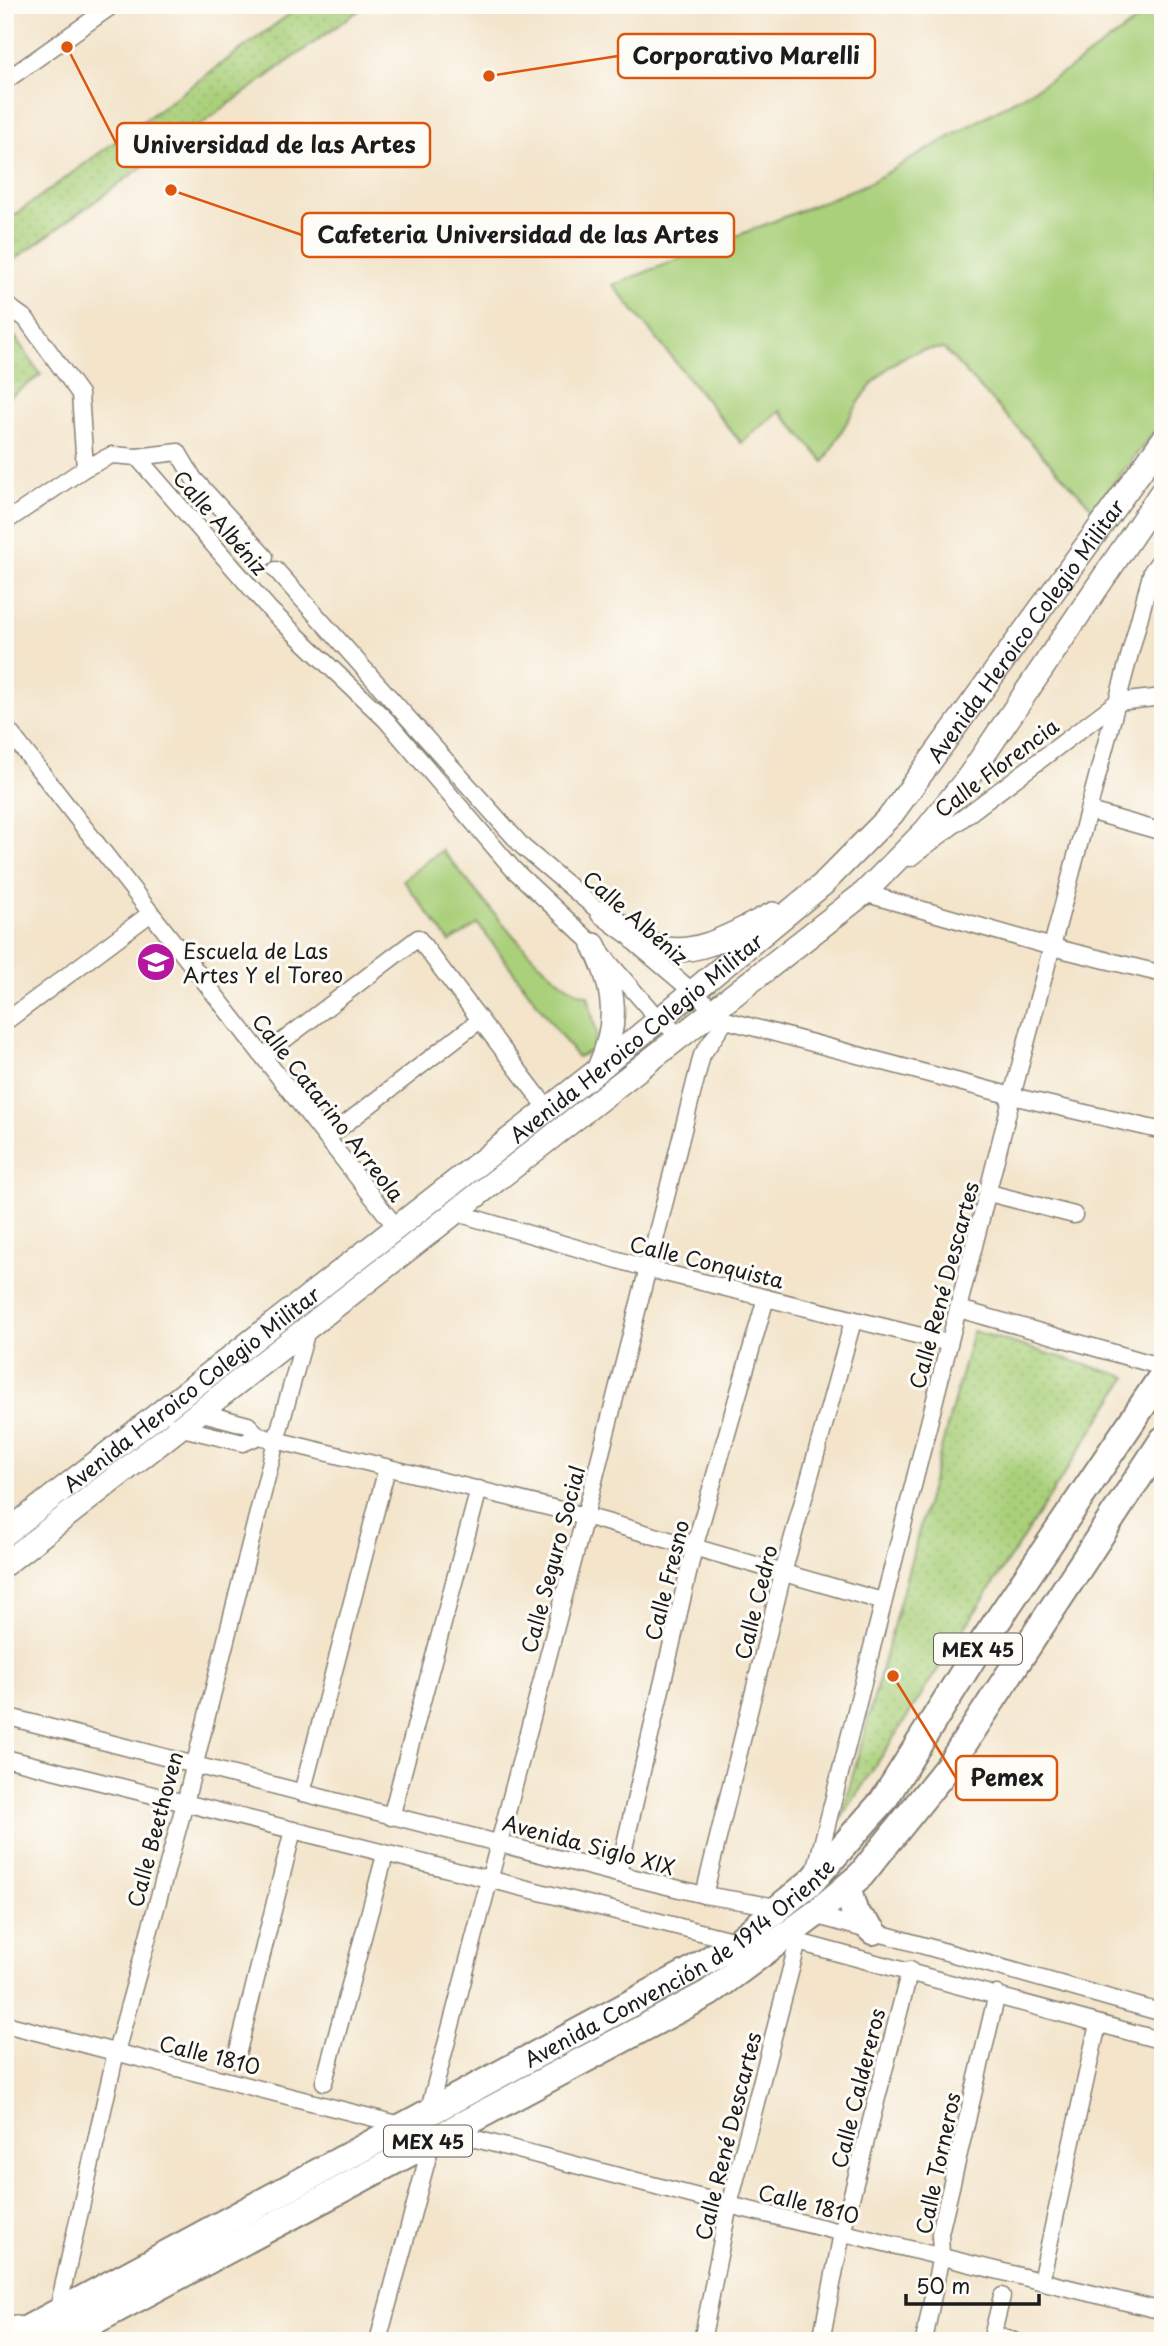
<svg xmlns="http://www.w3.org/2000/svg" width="1168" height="2346" font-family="'Playpen Sans',sans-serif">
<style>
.green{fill:#aad07b;stroke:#63764c;stroke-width:2}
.park{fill:url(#park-dots);stroke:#63764c;stroke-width:2}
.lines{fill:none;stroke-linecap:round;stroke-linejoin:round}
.street-casing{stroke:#888073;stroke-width:19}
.secondary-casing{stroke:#888073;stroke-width:26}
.primary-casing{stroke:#888073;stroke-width:30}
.street{stroke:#fff;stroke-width:16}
.secondary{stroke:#fff;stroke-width:23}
.primary{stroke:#fff;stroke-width:26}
.labels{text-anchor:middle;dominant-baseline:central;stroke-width:6;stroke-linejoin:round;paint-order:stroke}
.shield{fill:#fdfcf7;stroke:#605f5e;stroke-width:2}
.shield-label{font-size:19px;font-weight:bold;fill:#1c1c1c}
.street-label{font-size:21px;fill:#1c1c1c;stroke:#fdfcf7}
.poi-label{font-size:21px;fill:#1c1c1c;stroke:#fdfcf7;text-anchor:start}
.leader{fill:none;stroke:#de560d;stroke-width:2.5}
.callout-dot{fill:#de560d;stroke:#fdfcf7;stroke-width:2.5}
.callout{fill:#fdfcf7;stroke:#de560d;stroke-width:2.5}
.callout-label{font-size:23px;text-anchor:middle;font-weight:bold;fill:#1c1c1c}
</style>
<defs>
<pattern id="park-dots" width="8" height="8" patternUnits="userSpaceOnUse" patternTransform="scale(1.75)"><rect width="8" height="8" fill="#aad07b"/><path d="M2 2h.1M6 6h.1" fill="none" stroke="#92b26a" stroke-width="1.8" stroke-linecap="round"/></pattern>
</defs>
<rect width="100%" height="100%" fill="#fdfcf7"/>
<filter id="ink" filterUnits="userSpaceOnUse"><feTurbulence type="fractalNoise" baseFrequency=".0143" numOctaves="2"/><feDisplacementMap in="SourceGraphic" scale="14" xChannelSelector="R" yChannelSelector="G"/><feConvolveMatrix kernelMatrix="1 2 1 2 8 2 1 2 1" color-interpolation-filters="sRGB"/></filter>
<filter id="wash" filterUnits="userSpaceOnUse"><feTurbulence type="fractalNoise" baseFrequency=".00686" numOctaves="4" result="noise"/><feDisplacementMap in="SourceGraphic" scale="28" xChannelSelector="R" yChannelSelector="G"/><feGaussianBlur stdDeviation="1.57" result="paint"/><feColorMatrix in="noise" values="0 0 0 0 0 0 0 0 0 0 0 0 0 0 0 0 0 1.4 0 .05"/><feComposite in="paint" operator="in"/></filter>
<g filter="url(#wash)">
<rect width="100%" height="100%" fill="#f3e4ca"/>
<g class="green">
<path d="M1159,5H1163V421L1093,509L944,349C880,344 852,416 824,462L780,411L741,443L613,285L867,184L1066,71Z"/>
<path d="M442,850C474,887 544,984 588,996L597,1035L591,1051L577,1057L478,924L450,942L403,880Z"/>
</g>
<g class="park">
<path d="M302,5H366L11,262L5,253V222Z"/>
<path d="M5,322L41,375L5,400Z"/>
<path d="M973,1331L1127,1377L841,1819Z"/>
</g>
</g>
<g filter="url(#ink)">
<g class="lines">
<g class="street-casing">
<g id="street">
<path d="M5,81L113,5"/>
<path d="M5,304L26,319L80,394L85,468"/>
<path d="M137,457L270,610L386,720L513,869L594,945L659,1020L682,1036"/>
<path d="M5,522L85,468L112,455L137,457L178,452L194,479L265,557"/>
<path d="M276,570L523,847L607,918"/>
<path d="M5,726L396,1227"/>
<path d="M1089,811L1163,832"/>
<path d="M910,858L1117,702L1163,697"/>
<path d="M864,893L1052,947L1163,974"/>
<path d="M634,942L726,1020L1012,1096L1163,1131"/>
<path d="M5,1022L151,913"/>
<path d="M263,1056L418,938L547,1108"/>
<path d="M327,1138L480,1020"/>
<path d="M989,1193L1074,1215"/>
<path d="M457,1213L649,1269L949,1343"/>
<path d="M959,1309L1163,1367"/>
<path d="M195,1411L248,1425L259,1436L585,1516L882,1601"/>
<path d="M174,1426L243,1443L259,1436"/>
<path d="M5,1716L618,1874L704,1895L783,1908"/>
<path d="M5,1758L740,1942"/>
<path d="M302,1793L387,1468"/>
<path d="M391,1817L479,1489"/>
<path d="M815,1872L1012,1096L1152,571L1163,556"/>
<path d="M618,1874L694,1548L766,1298"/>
<path d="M704,1895L783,1573L853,1321"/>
<path d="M811,1914L1163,2013"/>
<path d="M779,1941L798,1942L1163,2041"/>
<path d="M5,2024L405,2126"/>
<path d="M236,2059L293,1830"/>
<path d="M324,2082L385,1855"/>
<path d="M428,2113L585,1516L702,1055L726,1020"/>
<path d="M449,2132L729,2205L1163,2311"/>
<path d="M1041,2281L1098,2024"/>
<path d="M56,2318L116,2052L185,1803L276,1441L307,1330"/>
<path d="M5,2322L29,2327L52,2341"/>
<path d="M993,2335L1014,2341"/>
<path d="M378,2341L433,2138"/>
<path d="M702,2341L729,2205L798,1942"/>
<path d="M821,2341L842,2233L910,1970"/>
<path d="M924,2341L941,2255L940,2233L997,1994"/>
<path d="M991,2341L1002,2296"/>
</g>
</g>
<g class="secondary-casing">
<g id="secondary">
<path d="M602,912C619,924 638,941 658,947C696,959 740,930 773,914"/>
<path d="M594,945C616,988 619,1024 599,1068"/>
<path id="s1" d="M5,1534L598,1070L822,885L892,814L1163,440"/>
<path d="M5,1564L864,893L926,830L970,775L1163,490"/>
</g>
</g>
<g class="primary-casing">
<g id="primary">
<path d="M847,1887L855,1914L873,1931"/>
<path id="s2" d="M5,2341L691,1971L737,1942L813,1880L883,1801L975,1654L1163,1375"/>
<path d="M57,2341L709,1993L814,1915L861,1875L951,1763L1163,1440"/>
</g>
</g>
<use href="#street" class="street"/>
<use href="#secondary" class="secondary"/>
<use href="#primary" class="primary"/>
</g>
</g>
<defs>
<g id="school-disc" transform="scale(2.0125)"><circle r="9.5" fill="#b5179e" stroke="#fdfcf7"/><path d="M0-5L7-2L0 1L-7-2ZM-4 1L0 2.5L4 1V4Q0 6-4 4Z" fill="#fff"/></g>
</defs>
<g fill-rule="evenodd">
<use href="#school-disc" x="156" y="962"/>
</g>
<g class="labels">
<g class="shield">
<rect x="934" y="1633.5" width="88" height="31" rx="5"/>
<rect x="384" y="2125.5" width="88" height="31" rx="5"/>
</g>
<g class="shield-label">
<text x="978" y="1649">MEX 45</text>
<text x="428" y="2141">MEX 45</text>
</g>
<g class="street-label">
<text transform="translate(221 522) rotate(49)">Calle Albéniz</text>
<text stroke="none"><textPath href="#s1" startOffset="1370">Avenida Heroico Colegio Militar</textPath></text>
<text transform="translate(996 767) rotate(-37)">Calle Florencia</text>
<text transform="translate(636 917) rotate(41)">Calle Albéniz</text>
<text stroke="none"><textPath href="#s1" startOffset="803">Avenida Heroico Colegio Militar</textPath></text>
<text transform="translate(329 1107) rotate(52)">Calle Catarino Arreola</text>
<text transform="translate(707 1261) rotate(14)">Calle Conquista</text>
<text transform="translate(943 1285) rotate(-75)">Calle René Descartes</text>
<text stroke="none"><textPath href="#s1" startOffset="236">Avenida Heroico Colegio Militar</textPath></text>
<text transform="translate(552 1559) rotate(-75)">Calle Seguro Social</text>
<text transform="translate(666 1580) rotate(-76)">Calle Fresno</text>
<text transform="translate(755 1602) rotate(-76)">Calle Cedro</text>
<text transform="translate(154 1829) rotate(-75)">Calle Beethoven</text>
<text transform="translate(589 1844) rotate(15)">Avenida Siglo XIX</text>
<text stroke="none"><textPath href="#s2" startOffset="774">Avenida Convención de 1914 Oriente</textPath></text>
<text transform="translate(210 2054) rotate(14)">Calle 1810</text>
<text transform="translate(857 2088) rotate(-76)">Calle Caldereros</text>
<text transform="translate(727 2136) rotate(-76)">Calle René Descartes</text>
<text transform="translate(937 2163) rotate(-78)">Calle Torneros</text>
<text transform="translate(809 2203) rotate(14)">Calle 1810</text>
</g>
<g class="poi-label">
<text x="183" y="950">Escuela de Las<tspan x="183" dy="24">Artes Y el Toreo</tspan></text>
</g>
</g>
<path class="leader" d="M489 76L618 56M67 47L117 145M171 190L302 235M893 1676L956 1778"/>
<g class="callout-dot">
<circle cx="489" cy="76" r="7"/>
<circle cx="67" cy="47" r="7"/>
<circle cx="171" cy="190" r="7"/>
<circle cx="893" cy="1676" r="7"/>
</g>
<g class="callout">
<rect x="618" y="34" width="257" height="44" rx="7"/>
<rect x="117" y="123" width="313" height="44" rx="7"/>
<rect x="302" y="213" width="432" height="44" rx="7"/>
<rect x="956" y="1756" width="101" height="44" rx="7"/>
</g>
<g class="callout-label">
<text x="746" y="64">Corporativo Marelli</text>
<text x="274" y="153">Universidad de las Artes</text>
<text x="518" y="243">Cafeteria Universidad de las Artes</text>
<text x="1007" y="1786">Pemex</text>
</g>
<rect width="1168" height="2346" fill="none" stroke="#fdfcf7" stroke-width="28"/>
<path d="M906 2294v10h133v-10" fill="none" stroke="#1c1c1c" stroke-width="3.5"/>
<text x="916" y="2294" font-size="21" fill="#1c1c1c" stroke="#fdfcf7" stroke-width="5" paint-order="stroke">50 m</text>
</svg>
